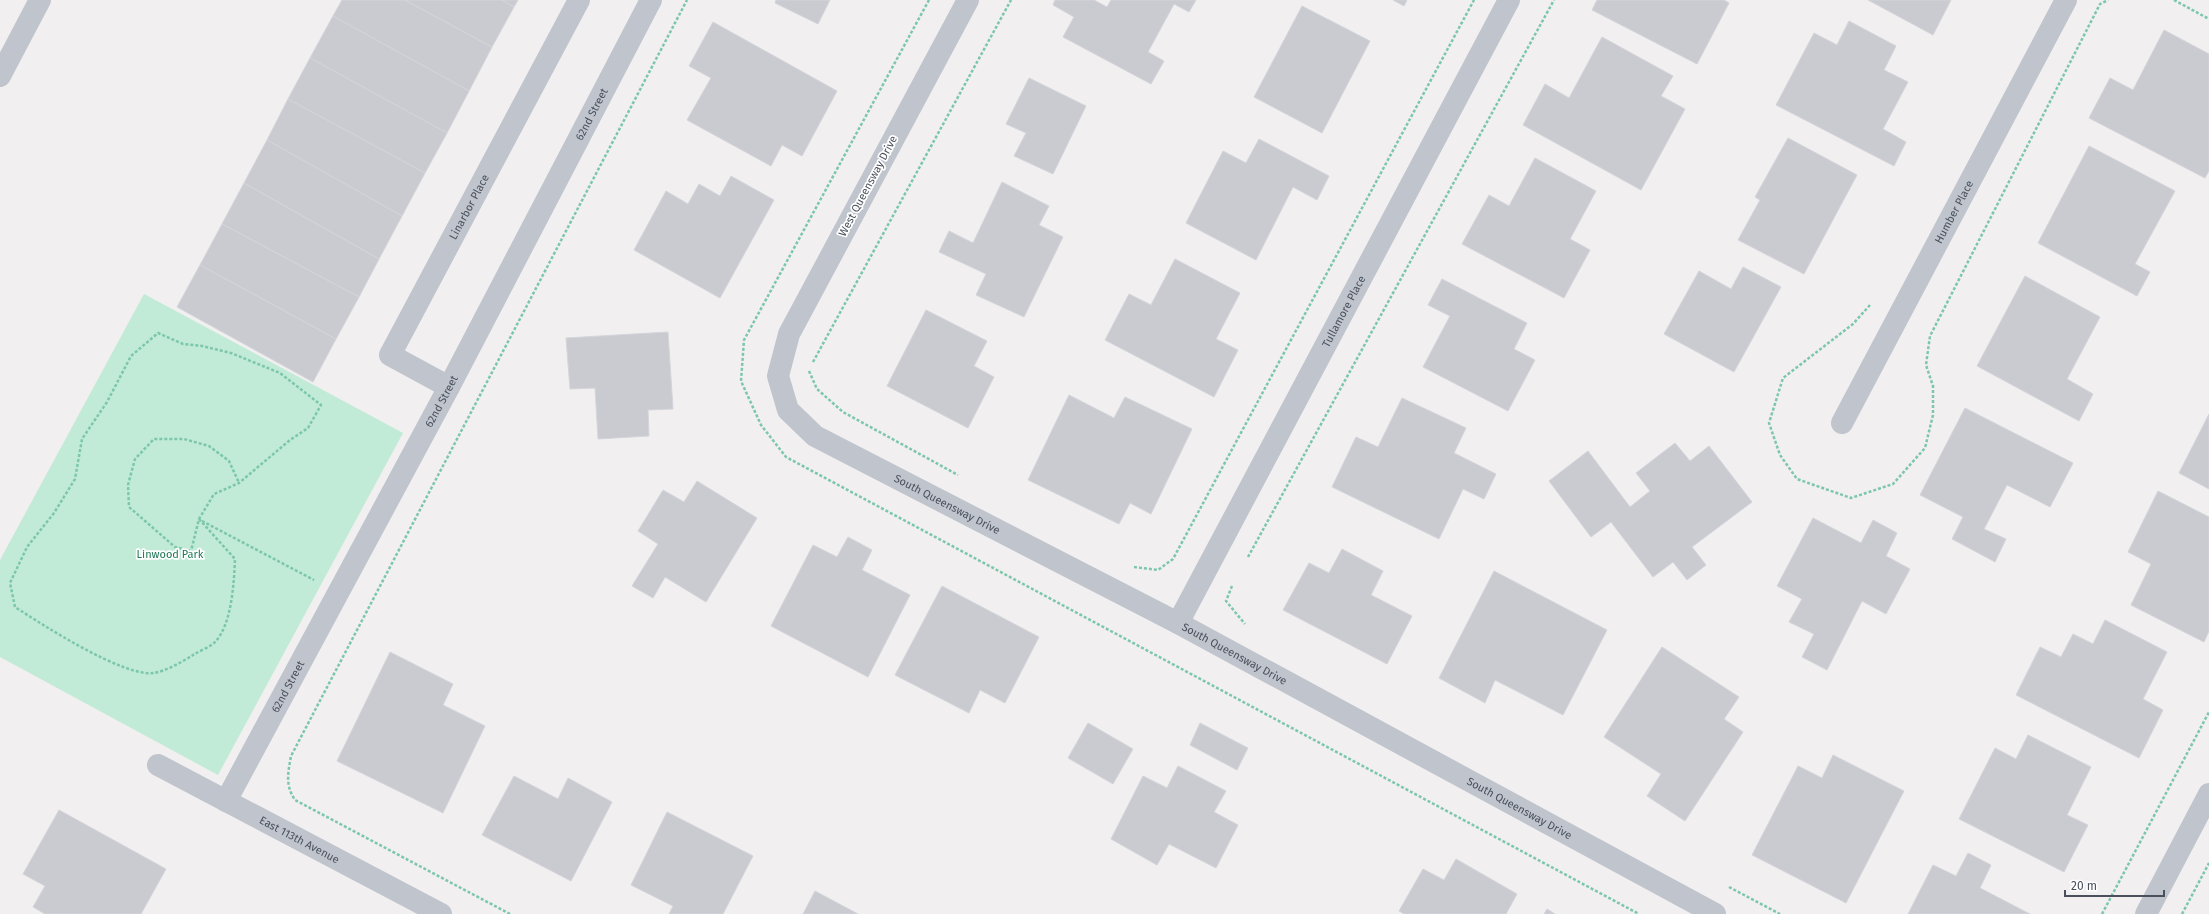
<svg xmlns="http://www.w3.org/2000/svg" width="2209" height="914" font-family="'Fira Sans',sans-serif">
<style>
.green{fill:#c1ebd7}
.building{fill:#c9cbd1;stroke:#d4d5da}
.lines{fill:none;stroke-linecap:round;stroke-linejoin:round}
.path{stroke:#7cc7ac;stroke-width:2.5;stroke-dasharray:3 2;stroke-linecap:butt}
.minor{stroke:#bfc4cd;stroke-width:22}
.labels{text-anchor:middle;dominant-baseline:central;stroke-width:3.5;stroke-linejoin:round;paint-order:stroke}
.street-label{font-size:11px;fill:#49505b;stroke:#fff}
.park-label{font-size:11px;fill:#1f7756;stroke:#fff}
</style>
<rect width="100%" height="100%" fill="#f1efef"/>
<path class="green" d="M144,294L403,433L218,775L0,657V560Z"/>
<g class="building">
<path d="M342,0H405L492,47L469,91L333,16Z"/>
<path d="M405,0H502L514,7L492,47Z"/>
<path d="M502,0H518L514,7Z"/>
<path d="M776,0H830L818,24L775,3Z"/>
<path d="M1055,0H1094L1107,7L1111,0H1196L1189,12L1174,4L1148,52L1164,61L1151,84L1063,37L1074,17L1053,5Z"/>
<path d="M1393,0H1407L1404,6Z"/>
<path d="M1597,0H1724L1729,3L1697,64L1592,10Z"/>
<path d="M1868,0H1951L1933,35Z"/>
<path d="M1302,6L1370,41L1322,133L1254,97Z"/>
<path d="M333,16L469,91L447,133L310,58Z"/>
<path d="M1849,21L1896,46L1884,70L1908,82L1883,129L1906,142L1894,166L1776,105L1814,33L1837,45Z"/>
<path d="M713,22L837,91L802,156L782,145L771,166L687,120L711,78L689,66Z"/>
<path d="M2164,30L2209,54V171L2205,178L2089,118L2110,78L2133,90Z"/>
<path d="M1602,37L1673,76L1661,96L1685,109L1641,190L1523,125L1545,84L1569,98Z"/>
<path d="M310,58L447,133L425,173L288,99Z"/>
<path d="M1029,78L1086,106L1053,174L1014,156L1026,133L1006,124Z"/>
<path d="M288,99L425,173L402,216L267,140Z"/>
<path d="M1788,138L1857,175L1804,274L1738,240L1760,200L1755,197Z"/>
<path d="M1259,139L1329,176L1317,200L1293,187L1256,260L1186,223L1223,151L1246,163Z"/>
<path d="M267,140L402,216L379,259L244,183Z"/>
<path d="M2089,146L2175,191L2135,264L2150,272L2137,296L2038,243Z"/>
<path d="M1535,158L1596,191L1570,239L1590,250L1564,298L1462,244L1489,195L1509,206Z"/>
<path d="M731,176L774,200L720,298L634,250L666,191L688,204L699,184L720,196Z"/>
<path d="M1002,182L1049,206L1039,225L1063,237L1024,317L976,295L986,274L939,252L949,231L973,243Z"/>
<path d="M244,183L379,259L359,297L222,224Z"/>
<path d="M222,224L359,297L336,339L200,265Z"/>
<path d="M1175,259L1240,293L1216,339L1238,350L1214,397L1105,340L1129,294L1151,305Z"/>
<path d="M200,265L336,339L313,382L177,307Z"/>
<path d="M1743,267L1781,287L1734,372L1664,334L1699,271L1731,289Z"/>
<path d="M2025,276L2100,317L2067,379L2093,394L2079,421L1977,366Z"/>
<path d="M1442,279L1527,323L1514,349L1535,360L1508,411L1423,367L1450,316L1428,305Z"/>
<path d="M926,310L987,341L974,366L994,377L968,428L887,386Z"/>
<path d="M668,332L673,409L648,410L649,436L598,439L595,388L570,389L566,338Z"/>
<path d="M1069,395L1114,418L1125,397L1192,429L1151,514L1130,503L1119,524L1028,480Z"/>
<path d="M1402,398L1466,428L1454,453L1496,474L1484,499L1463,489L1439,539L1332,487L1356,437L1378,447Z"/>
<path d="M1965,408L2073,463L2050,507L2007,485L1984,529L2006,539L1995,562L1952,539L1963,517L1920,495Z"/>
<path d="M2209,414V489L2179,473Z"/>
<path d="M1675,443L1690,461L1709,446L1752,502L1692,547L1706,565L1687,580L1673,562L1653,577L1611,522L1591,537L1549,481L1588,451L1630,507L1650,491L1636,473Z"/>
<path d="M697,481L757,518L706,602L665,577L653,598L632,586L658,544L638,531L663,490L684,502Z"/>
<path d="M2158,491L2209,517V631L2204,642L2131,605L2151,564L2128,552Z"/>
<path d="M1813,518L1861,543L1873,520L1897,533L1886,556L1910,569L1886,614L1862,601L1827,670L1802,657L1814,634L1789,622L1802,599L1777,586Z"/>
<path d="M848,537L872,550L862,570L910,595L868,677L771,626L813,545L837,557Z"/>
<path d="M1342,549L1383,571L1371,595L1412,616L1387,664L1283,610L1309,563L1329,573Z"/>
<path d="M1494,571L1607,630L1563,715L1495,680L1485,703L1439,678Z"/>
<path d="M942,586L1039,637L1005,703L980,690L969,713L895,675Z"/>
<path d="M2105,620L2167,652L2143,699L2163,710L2139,758L2016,695L2040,647L2061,657L2073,634L2093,644Z"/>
<path d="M1662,647L1739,697L1724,719L1743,732L1685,821L1647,796L1661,774L1604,737Z"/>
<path d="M390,652L453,684L443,705L485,726L443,813L337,761Z"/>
<path d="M1088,723L1133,749L1113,784L1068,758Z"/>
<path d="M1200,723L1248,748L1237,770L1190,745Z"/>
<path d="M2028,735L2091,767L2067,815L2088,825L2064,872L1959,819L1995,748L2016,759Z"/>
<path d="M1833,755L1904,791L1846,903L1752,855L1798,766L1822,778Z"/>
<path d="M1178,766L1226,791L1214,812L1238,825L1216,868L1169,844L1157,865L1111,839L1143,776L1167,788Z"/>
<path d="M514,776L558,799L568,778L612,802L571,881L482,835Z"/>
<path d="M59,810L166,869L141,914H45L33,907L45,886L23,874Z"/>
<path d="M667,812L753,856L723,914H669L673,906L631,885Z"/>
<path d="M1968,853L1991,865L1980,888L2030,914H1908L1933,865L1956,876Z"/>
<path d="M1456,859L1517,894L1506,914H1404L1399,911L1423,869L1444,880Z"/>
<path d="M815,891L858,914H803Z"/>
<path d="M1547,909L1555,914H1544Z"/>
</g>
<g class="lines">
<g class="path">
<path d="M929,0L744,340L741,381L761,425L786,457L1639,914"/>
<path d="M2174,0L2209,19"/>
<path d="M1870,305L1853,324L1783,378L1769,423L1780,455L1797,479L1851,498L1893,484L1925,448L1933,415V386L1926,365L1930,336L2100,4L2108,0"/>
<path d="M813,362L1011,0"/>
<path d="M809,371L817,389L843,412L958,475"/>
<path d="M199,519L235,559C234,582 232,626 214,643C208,648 199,651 193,655C182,662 166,671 154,673C123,677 43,625 15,607L10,583L27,547L54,513L75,479L82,439L107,402L131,356L158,333L183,344L202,346L231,353L280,373L321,405L308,428L290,440L239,483L214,494L199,519L191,551L175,547L129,507L128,485L135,459L154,439H184L209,446L229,461L239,483"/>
<path d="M202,521L314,580"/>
<path d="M1248,557L1554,0"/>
<path d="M1134,567L1158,570L1173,559L1474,0"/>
<path d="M1232,586L1226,601L1245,624"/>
<path d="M1729,887L1780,914"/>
<path d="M510,914L295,800C285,785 288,773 291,756L687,0"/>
<path d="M2102,914L2209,712"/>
<path d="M2182,914L2209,863"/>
</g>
<g class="minor">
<path id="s1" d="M968,0L789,334L778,376L788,410L815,436L1178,623L1715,914"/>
<path d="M0,76L40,0"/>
<path id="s2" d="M449,387L390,355L579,0"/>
<path id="s3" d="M1842,423L2066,0"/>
<path id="s4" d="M1178,623L1509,0"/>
<path id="s5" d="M158,765L441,914"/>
<path id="s6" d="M226,801L449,387L651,0"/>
<path d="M2146,914L2209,794"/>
</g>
</g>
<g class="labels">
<g class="street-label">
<text stroke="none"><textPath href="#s6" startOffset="778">62nd Street</textPath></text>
<text transform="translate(868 186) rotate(-62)">West Queensway Drive</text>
<text stroke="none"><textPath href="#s2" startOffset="235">Linarbor Place</textPath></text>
<text stroke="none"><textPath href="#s3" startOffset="239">Humber Place</textPath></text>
<text stroke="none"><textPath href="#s4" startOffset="353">Tullamore Place</textPath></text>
<text stroke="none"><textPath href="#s6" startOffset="454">62nd Street</textPath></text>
<text stroke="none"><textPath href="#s1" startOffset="644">South Queensway Drive</textPath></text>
<text stroke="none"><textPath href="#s1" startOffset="968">South Queensway Drive</textPath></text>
<text stroke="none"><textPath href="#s6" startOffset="130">62nd Street</textPath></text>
<text stroke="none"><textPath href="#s1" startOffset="1292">South Queensway Drive</textPath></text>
<text stroke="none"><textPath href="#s5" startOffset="160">East 113th Avenue</textPath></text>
</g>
<g class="park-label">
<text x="170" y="554">Linwood Park</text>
</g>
</g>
<path d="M2065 890v6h99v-6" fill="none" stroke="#49505b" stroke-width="2"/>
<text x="2071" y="890" font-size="12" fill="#49505b" stroke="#ffffff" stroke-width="3" paint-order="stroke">20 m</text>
</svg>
